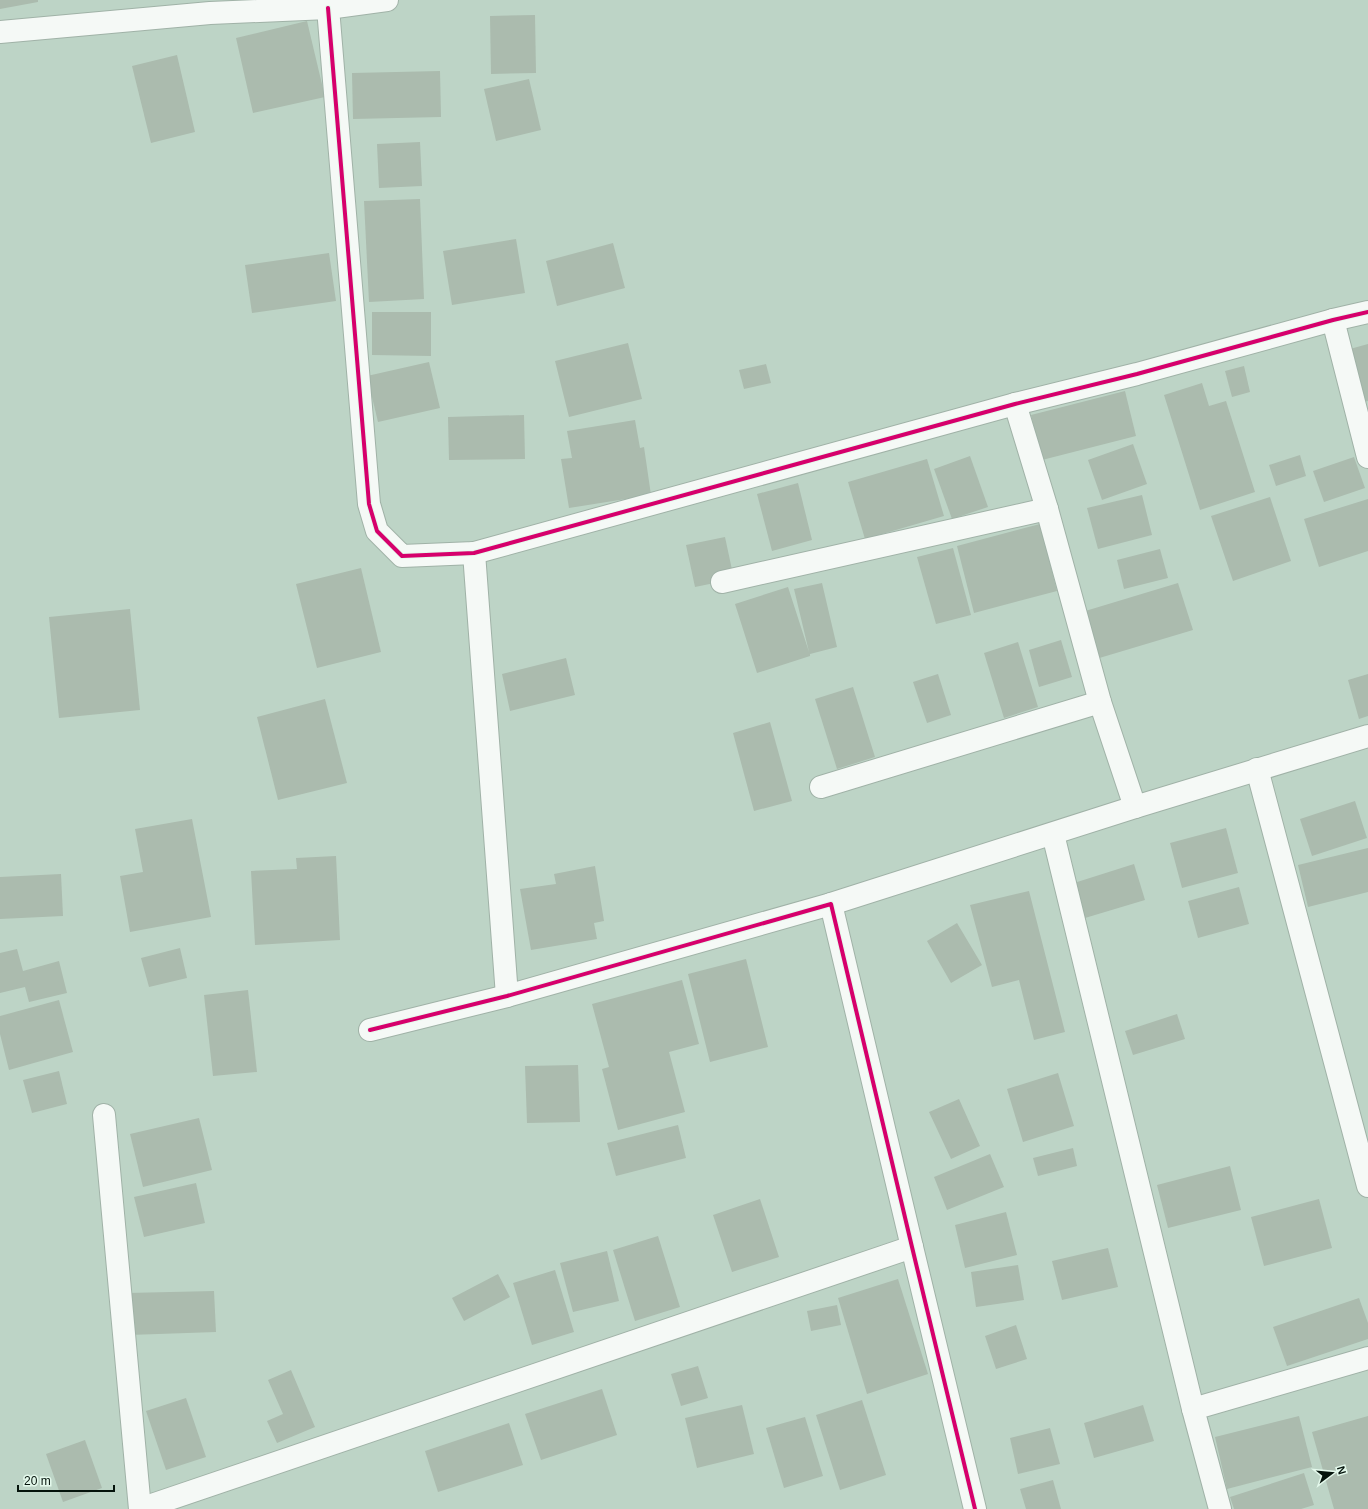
<svg xmlns="http://www.w3.org/2000/svg" width="1368" height="1509" font-family="Helvetica,sans-serif">
<style>
.building{fill:#abbbae}
.lines{fill:none;stroke-linecap:round;stroke-linejoin:round}
.minor-casing{stroke:#a0b2a7;stroke-width:24}
.minor{stroke:#f5f9f6;stroke-width:22}
.cycleway-casing{stroke:#e4f9ec;stroke-width:6}
.cycleway{stroke:#d6006c;stroke-width:4}
</style>
<rect width="100%" height="100%" fill="#bdd4c6"/>
<g class="building">
<path d="M0,0H38V2L0,9Z"/>
<path d="M535,15L536,73L491,74L490,16Z"/>
<path d="M307,21L325,97L253,113L236,38Z"/>
<path d="M177,55L195,132L151,143L132,66Z"/>
<path d="M440,71L441,117L353,119L352,73Z"/>
<path d="M529,79L541,130L496,141L484,89Z"/>
<path d="M420,142L422,186L379,188L377,144Z"/>
<path d="M420,199L424,299L369,302L364,201Z"/>
<path d="M516,239L525,293L452,305L443,251Z"/>
<path d="M613,243L625,288L557,306L546,261Z"/>
<path d="M329,253L336,301L252,313L245,265Z"/>
<path d="M372,312H431V356L372,355Z"/>
<path d="M628,343L642,399L569,417L555,361Z"/>
<path d="M1368,344V401L1363,402L1350,349Z"/>
<path d="M429,362L440,408L378,422L367,376Z"/>
<path d="M766,364L771,383L744,389L739,370Z"/>
<path d="M1244,366L1250,392L1232,397L1225,371Z"/>
<path d="M1202,383L1209,406L1226,401L1255,492L1200,510L1164,395Z"/>
<path d="M1125,391L1136,436L1042,460L1031,415Z"/>
<path d="M524,415L525,459L449,460L448,417Z"/>
<path d="M635,420L640,448L644,447L651,495L569,508L561,459L572,458L567,431Z"/>
<path d="M1133,444L1147,484L1102,500L1088,460Z"/>
<path d="M1300,455L1306,476L1276,486L1269,465Z"/>
<path d="M970,456L988,507L952,519L934,469Z"/>
<path d="M1354,457L1365,488L1324,502L1313,471Z"/>
<path d="M927,459L944,516L865,539L848,482Z"/>
<path d="M798,483L812,540L772,551L757,494Z"/>
<path d="M1142,495L1152,535L1098,549L1087,508Z"/>
<path d="M1270,497L1291,561L1233,581L1211,516Z"/>
<path d="M1368,499V551L1319,567L1304,519Z"/>
<path d="M1040,524L1057,591L974,613L957,546Z"/>
<path d="M725,537L734,579L695,587L686,545Z"/>
<path d="M953,548L971,615L936,624L917,557Z"/>
<path d="M1160,549L1168,578L1124,589L1117,560Z"/>
<path d="M361,568L381,652L317,668L296,584Z"/>
<path d="M822,583L837,647L810,654V656L757,673L735,604L788,587L809,652L794,589Z"/>
<path d="M1178,583L1193,630L1096,659L1082,612Z"/>
<path d="M130,609L140,710L59,718L49,617Z"/>
<path d="M1061,640L1072,677L1039,687L1029,650Z"/>
<path d="M1018,642L1038,707L1004,718L984,653Z"/>
<path d="M566,658L575,695L510,711L502,674Z"/>
<path d="M938,674L951,715L927,723L913,682Z"/>
<path d="M1368,674V716L1359,719L1348,680Z"/>
<path d="M853,687L875,757L837,769L815,699Z"/>
<path d="M325,699L347,783L278,800L257,717Z"/>
<path d="M770,722L792,801L754,811L733,733Z"/>
<path d="M1355,801L1367,838L1312,856L1300,819Z"/>
<path d="M192,819L211,917L130,932L120,876L143,872L135,829Z"/>
<path d="M1226,828L1238,873L1182,888L1170,843Z"/>
<path d="M1368,848V892L1308,907L1298,865Z"/>
<path d="M336,856L340,940L255,945L251,871L297,869L296,858Z"/>
<path d="M1134,864L1145,900L1085,918L1074,883Z"/>
<path d="M595,866L604,921L594,923L597,939L531,950L520,889L556,884L554,874Z"/>
<path d="M61,874L63,916L0,919V877Z"/>
<path d="M1239,887L1249,924L1198,938L1188,901Z"/>
<path d="M1029,891L1065,1032L1034,1040L1019,980L992,987L970,905Z"/>
<path d="M957,923L982,965L951,983L927,941Z"/>
<path d="M180,948L187,978L149,987L141,958Z"/>
<path d="M17,949L23,971L59,961L67,993L29,1002L25,987L0,993V953Z"/>
<path d="M746,959L768,1047L710,1062L688,974Z"/>
<path d="M682,980L699,1044L669,1052L685,1112L618,1130L602,1069L609,1067L592,1004Z"/>
<path d="M248,990L257,1072L213,1076L204,995Z"/>
<path d="M59,1000L73,1052L9,1070L0,1034V1016Z"/>
<path d="M1177,1014L1185,1039L1133,1055L1125,1031Z"/>
<path d="M578,1065L580,1122L527,1123L525,1066Z"/>
<path d="M59,1071L67,1104L32,1113L23,1080Z"/>
<path d="M1058,1073L1074,1126L1023,1142L1007,1089Z"/>
<path d="M959,1099L980,1146L951,1159L929,1112Z"/>
<path d="M199,1118L212,1170L143,1187L130,1134Z"/>
<path d="M678,1125L686,1158L616,1176L607,1143Z"/>
<path d="M1073,1148L1077,1166L1038,1176L1033,1158Z"/>
<path d="M990,1154L1004,1187L947,1210L934,1177Z"/>
<path d="M1230,1166L1241,1210L1168,1228L1157,1185Z"/>
<path d="M196,1183L205,1223L144,1237L134,1197Z"/>
<path d="M760,1199L779,1257L732,1272L713,1215Z"/>
<path d="M1319,1199L1332,1248L1264,1266L1251,1217Z"/>
<path d="M1006,1212L1017,1255L965,1268L955,1225Z"/>
<path d="M658,1236L680,1307L635,1321L613,1250Z"/>
<path d="M1108,1248L1118,1287L1062,1300L1052,1261Z"/>
<path d="M607,1251L619,1301L573,1312L560,1263Z"/>
<path d="M1018,1265L1024,1300L976,1307L971,1272Z"/>
<path d="M555,1270L574,1332L532,1345L513,1283Z"/>
<path d="M498,1274L510,1297L464,1321L452,1298Z"/>
<path d="M898,1279L928,1374L867,1394L838,1298Z"/>
<path d="M214,1291L216,1332L129,1335L127,1293Z"/>
<path d="M1359,1298L1368,1323V1339L1287,1366L1273,1327Z"/>
<path d="M837,1305L841,1325L811,1331L807,1311Z"/>
<path d="M1016,1325L1027,1359L996,1369L985,1336Z"/>
<path d="M698,1366L708,1398L681,1406L671,1374Z"/>
<path d="M291,1370L315,1427L277,1443L267,1421L283,1414L268,1380Z"/>
<path d="M602,1389L617,1435L541,1460L525,1414Z"/>
<path d="M186,1398L206,1457L166,1470L146,1411Z"/>
<path d="M862,1400L886,1475L840,1490L816,1415Z"/>
<path d="M742,1405L754,1454L697,1468L685,1418Z"/>
<path d="M1143,1405L1154,1441L1094,1458L1084,1423Z"/>
<path d="M1299,1416L1312,1467L1227,1489L1215,1437Z"/>
<path d="M1368,1416V1509H1334L1312,1432Z"/>
<path d="M805,1417L823,1476L784,1488L766,1428Z"/>
<path d="M509,1423L523,1465L438,1492L425,1451Z"/>
<path d="M1050,1428L1060,1464L1018,1474L1010,1438Z"/>
<path d="M85,1440L102,1488L63,1502L46,1454Z"/>
<path d="M1304,1473L1314,1505L1301,1509H1234L1230,1497Z"/>
<path d="M1053,1480L1061,1509H1026L1020,1489Z"/>
</g>
<g class="lines">
<g class="minor-casing">
<g id="minor">
<path d="M328,8L369,504L377,531L402,556L474,553L1015,404L1137,374L1333,320L1368,312"/>
<path d="M0,32L210,13L328,8L387,0"/>
<path d="M1333,320L1368,457"/>
<path d="M1015,404L1047,509L1100,702L1135,807"/>
<path d="M474,553L507,996"/>
<path d="M722,582L1047,509"/>
<path d="M1257,769L1368,1186"/>
<path d="M821,787L1100,702"/>
<path d="M1053,834L1193,1409"/>
<path d="M831,904L1135,807L1368,736"/>
<path d="M370,1030L507,996L831,904L912,1247L975,1509"/>
<path d="M104,1115L140,1509"/>
<path d="M140,1509L912,1247"/>
<path d="M1220,1509L1193,1409L1368,1358"/>
</g>
</g>
<use href="#minor" class="minor"/>
<g class="cycleway-casing">
<g id="cycleway">
<path d="M328,8L369,504L377,531L402,556L474,553L1015,404L1137,374L1333,320L1368,312"/>
<path d="M370,1030L507,996L831,904L912,1247L975,1509"/>
</g>
</g>
<use href="#cycleway" class="cycleway"/>
</g>
<g transform="translate(1332 1473) rotate(74)" stroke="#e4f9ec" stroke-width="3" paint-order="stroke">
<path d="M0-3L7 15L0 10L-7 15Z" fill="#04130b"/>
<text y="-6" font-size="11" font-weight="bold" text-anchor="middle" fill="#04130b">N</text>
</g>
<path d="M18 1485v6h96v-6" fill="none" stroke="#04130b" stroke-width="2"/>
<text x="24" y="1485" font-size="12" fill="#04130b" stroke="#e4f9ec" stroke-width="3" paint-order="stroke">20 m</text>
</svg>
